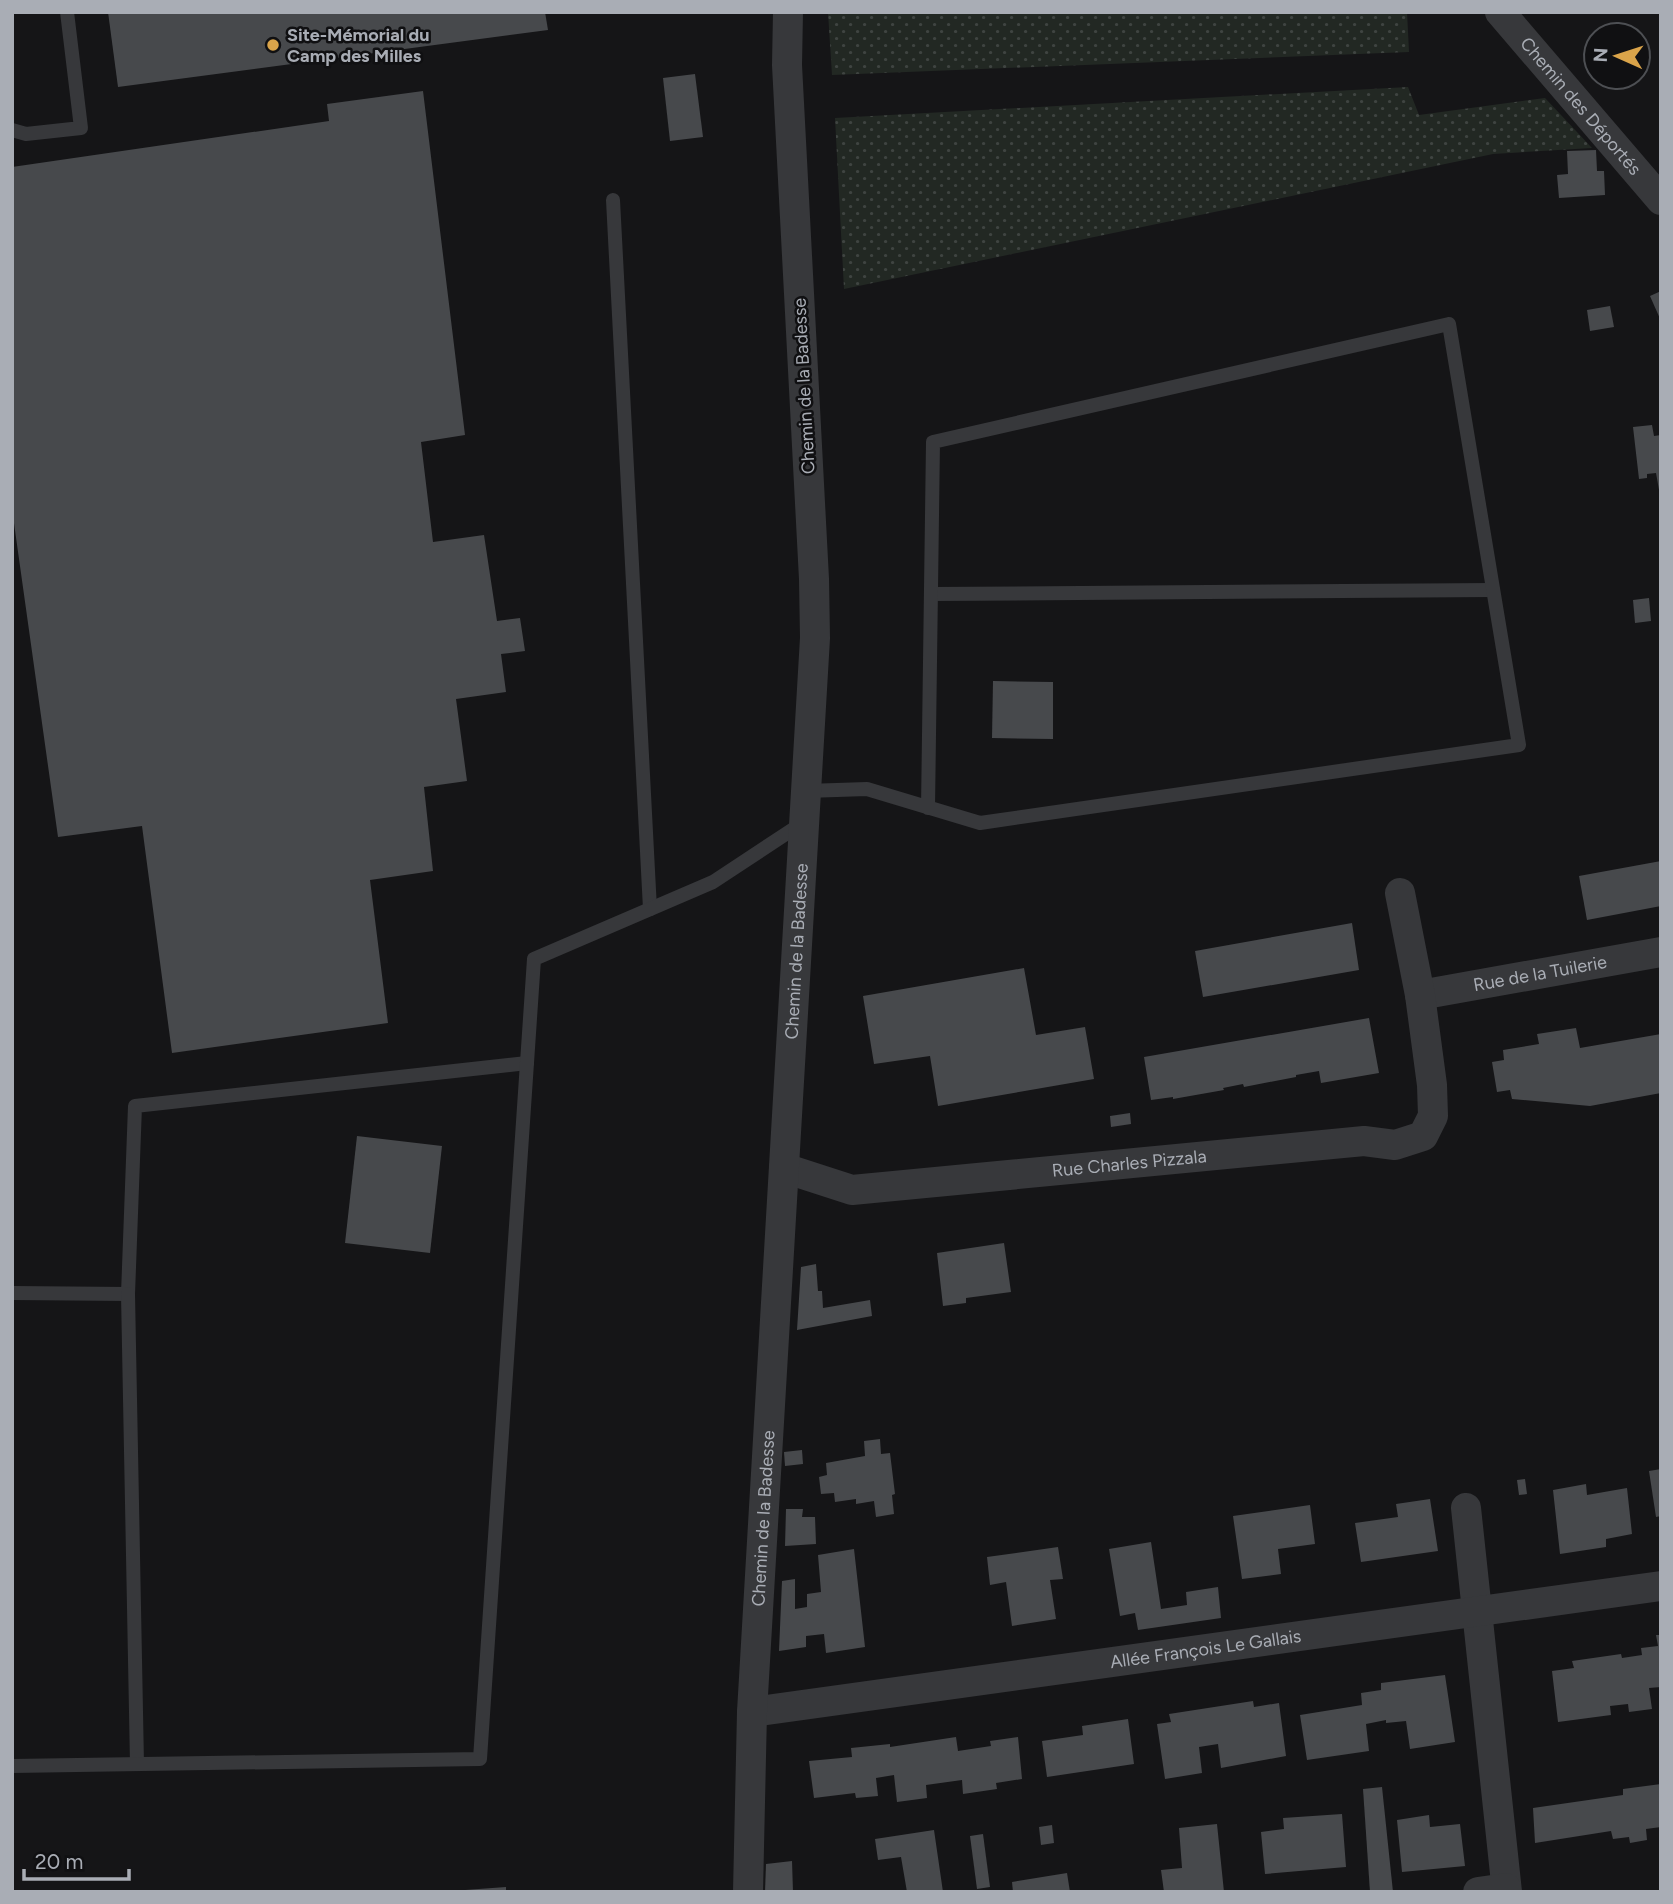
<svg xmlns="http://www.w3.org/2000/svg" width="1673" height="1904" font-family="Figtree,sans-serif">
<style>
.green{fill:url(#green-dots)}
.building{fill:#47494c}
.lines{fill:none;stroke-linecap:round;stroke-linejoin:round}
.service{stroke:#37383b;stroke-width:14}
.minor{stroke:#37383b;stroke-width:30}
.poi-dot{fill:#daa44a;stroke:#101012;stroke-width:2.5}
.labels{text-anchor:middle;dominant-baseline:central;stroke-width:5;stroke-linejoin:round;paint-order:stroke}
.poi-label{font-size:18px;font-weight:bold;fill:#a9adb5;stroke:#101012;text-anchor:start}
.street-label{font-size:18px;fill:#a9adb5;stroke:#101012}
</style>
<defs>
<pattern id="green-dots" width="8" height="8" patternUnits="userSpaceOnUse" patternTransform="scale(1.75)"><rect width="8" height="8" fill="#222823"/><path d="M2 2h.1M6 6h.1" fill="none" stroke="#3f4441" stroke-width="1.8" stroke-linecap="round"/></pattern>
</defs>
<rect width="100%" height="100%" fill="#151517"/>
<g class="green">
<path d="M828,12H1407L1409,52L832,75Z"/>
<path d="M1408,87L1419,115L1545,98L1592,148L1493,154L844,289L835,118Z"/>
</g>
<g class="building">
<path d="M108,12H545L548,30L118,87Z"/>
<path d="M695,74L703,137L670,141L663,78Z"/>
<path d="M423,91L465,435L421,442L433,542L484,535L497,621L520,618L525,651L501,654L506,692L456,699L467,781L424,787L433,871L370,880L388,1023L172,1053L142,826L58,837L12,509V167L329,121L327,104Z"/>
<path d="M1596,150L1597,171H1604L1605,195L1559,198L1557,175L1568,174L1567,151Z"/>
<path d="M1661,291V321L1650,296Z"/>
<path d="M1610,306L1614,327L1590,331L1587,310Z"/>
<path d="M1652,425L1654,436L1661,435V501L1656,473L1647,474V478L1639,479L1633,427Z"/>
<path d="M1649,598L1651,621L1635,623L1633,600Z"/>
<path d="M993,681L1053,682V739L992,738Z"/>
<path d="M1661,861V906L1587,920L1579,876Z"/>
<path d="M1352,923L1359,970L1203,997L1195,951Z"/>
<path d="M1024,968L1036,1035L1085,1027L1094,1079L938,1106L930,1056L874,1064L863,996Z"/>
<path d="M1369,1018L1379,1073L1321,1083L1319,1071L1296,1075V1077L1244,1087L1243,1084L1223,1088L1224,1090L1173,1099V1097L1151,1100L1144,1057Z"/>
<path d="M1576,1028L1580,1048L1661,1034V1093L1590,1106L1512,1099L1510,1090L1497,1092L1492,1062L1504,1060L1503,1050L1539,1044L1537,1034Z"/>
<path d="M1130,1113L1131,1124L1111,1127L1110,1116Z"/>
<path d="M357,1136L442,1146L430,1253L345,1243Z"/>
<path d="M1004,1243L1011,1292L966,1298V1303L943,1306L937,1253Z"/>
<path d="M816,1264L818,1291H822L823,1308L870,1300L872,1316L797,1330L801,1267Z"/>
<path d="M880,1439L881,1454L890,1453L895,1494L892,1495L894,1514L876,1517L874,1501L856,1504V1499L835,1502L834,1493L821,1494L819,1477L827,1475L826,1463L865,1456L864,1441Z"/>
<path d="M802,1450L803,1464L785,1466L784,1452Z"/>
<path d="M1661,1469V1516L1656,1517L1649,1471Z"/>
<path d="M1525,1479L1527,1494L1519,1495L1517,1480Z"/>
<path d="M1586,1484L1587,1495L1627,1488L1632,1534L1606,1539V1547L1560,1554L1553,1490Z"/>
<path d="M1430,1499L1438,1551L1361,1562L1355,1523L1398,1517L1396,1504Z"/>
<path d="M1310,1505L1315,1544L1278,1549L1281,1574L1242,1579L1233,1516Z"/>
<path d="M786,1509H803L802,1517H815L816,1544L785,1546Z"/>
<path d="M1151,1542L1161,1609L1187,1605L1186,1592L1218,1587L1221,1618L1138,1630L1135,1613L1120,1616L1109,1549Z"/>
<path d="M1058,1547L1063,1579L1050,1580L1056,1619L1012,1626L1006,1582L990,1585L987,1557Z"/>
<path d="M854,1549L865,1647L826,1653L824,1634L806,1636V1647L779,1651L782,1581L795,1579V1609L807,1607V1594L821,1592L818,1555Z"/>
<path d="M1656,1635H1661V1687L1649,1688L1652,1709L1629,1712L1628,1704L1610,1706L1611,1715L1558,1722L1552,1671L1574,1668L1572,1661L1621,1654L1622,1658L1642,1655L1641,1648L1658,1646Z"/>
<path d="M1445,1675L1455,1742L1410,1749L1406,1721L1386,1723V1720L1366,1724L1369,1751L1307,1760L1300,1715L1362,1705L1361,1693L1381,1690V1683Z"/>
<path d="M1253,1701L1254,1707L1279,1703L1286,1756L1221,1768L1218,1744L1199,1747L1202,1773L1165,1779L1157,1724L1171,1722L1169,1714Z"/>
<path d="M1128,1719L1134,1764L1047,1777L1042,1741L1083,1735L1082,1726Z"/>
<path d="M956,1737L958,1751L991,1746L990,1741L1018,1737L1022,1779L996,1783L997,1789L963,1794L962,1780L926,1785L927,1798L897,1802L894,1775L876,1778L878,1796L856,1798L855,1793L814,1798L809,1761L852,1757L851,1748L890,1744V1747Z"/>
<path d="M1661,1784V1827L1646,1829L1647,1840L1630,1843L1629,1837L1613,1839L1611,1831L1535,1843L1533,1808L1623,1795V1789Z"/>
<path d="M1382,1787L1393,1892H1370L1363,1789Z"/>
<path d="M1342,1814L1346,1867L1265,1874L1261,1832L1284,1829L1283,1818Z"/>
<path d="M1429,1815L1430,1827L1460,1824L1465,1866L1402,1872L1397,1820Z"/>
<path d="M1217,1824L1224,1892H1164L1161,1870L1182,1868L1179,1828Z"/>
<path d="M1052,1825L1054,1843L1041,1845L1039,1827Z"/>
<path d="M934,1830L943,1892H907L901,1857L878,1860L875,1839Z"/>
<path d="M983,1834L990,1887L977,1889L970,1836Z"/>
<path d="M792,1861L793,1892H765L766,1864Z"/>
<path d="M1067,1873L1070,1892H1013L1012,1882Z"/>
<path d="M506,1887V1892H465V1890Z"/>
</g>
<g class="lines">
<g class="service">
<path d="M12,130L26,134L81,128L67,12"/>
<path d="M613,200L650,909"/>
<path d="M931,594L1493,590"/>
<path d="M806,791L867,789L980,823L1519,745L1449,324L933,442L928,808"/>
<path d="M12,1293L128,1294L135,1106L527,1063"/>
<path d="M128,1294L137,1764"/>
<path d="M12,1766L480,1759L534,959L713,882L804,822"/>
</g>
<g class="minor">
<path id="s1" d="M1500,12L1661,200"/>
<path id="s2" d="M1420,995L1661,952"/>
<path id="s3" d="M784,1168L852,1190L1364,1141L1395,1145L1423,1136L1433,1116L1432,1085L1420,995L1400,893"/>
<path d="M1466,1508L1507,1892"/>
<path id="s4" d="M752,1712L1661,1586"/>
<path id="s5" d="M748,1892L752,1712L815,638L814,579L787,65L788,12"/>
<path d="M1478,1892L1506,1888"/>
</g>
</g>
<circle class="poi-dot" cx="273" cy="45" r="7"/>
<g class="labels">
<g class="poi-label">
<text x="287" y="35">Site-Mémorial du<tspan x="287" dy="21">Camp des Milles</tspan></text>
</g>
<g class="street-label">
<text stroke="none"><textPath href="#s1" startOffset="124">Chemin des Déportés</textPath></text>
<text transform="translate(804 386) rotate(-93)">Chemin de la Badesse</text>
<text stroke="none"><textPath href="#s5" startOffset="942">Chemin de la Badesse</textPath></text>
<text stroke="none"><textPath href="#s2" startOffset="122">Rue de la Tuilerie</textPath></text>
<text stroke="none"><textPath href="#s3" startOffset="350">Rue Charles Pizzala</textPath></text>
<text stroke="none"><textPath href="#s5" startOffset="374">Chemin de la Badesse</textPath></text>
<text stroke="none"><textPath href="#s4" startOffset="458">Allée François Le Gallais</textPath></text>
</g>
</g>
<rect width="1673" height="1904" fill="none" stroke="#a9adb5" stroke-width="28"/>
<g transform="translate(1617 56) rotate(273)"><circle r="33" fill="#101012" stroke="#4d4f53" stroke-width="2"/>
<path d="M0-5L12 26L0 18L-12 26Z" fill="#daa44a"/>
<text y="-10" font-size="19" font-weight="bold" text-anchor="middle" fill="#a9adb5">N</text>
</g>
<path d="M24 1869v10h105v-10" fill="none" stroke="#a9adb5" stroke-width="3.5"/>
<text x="35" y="1869" font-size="21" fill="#a9adb5" stroke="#101012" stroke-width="5" paint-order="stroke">20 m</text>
</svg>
